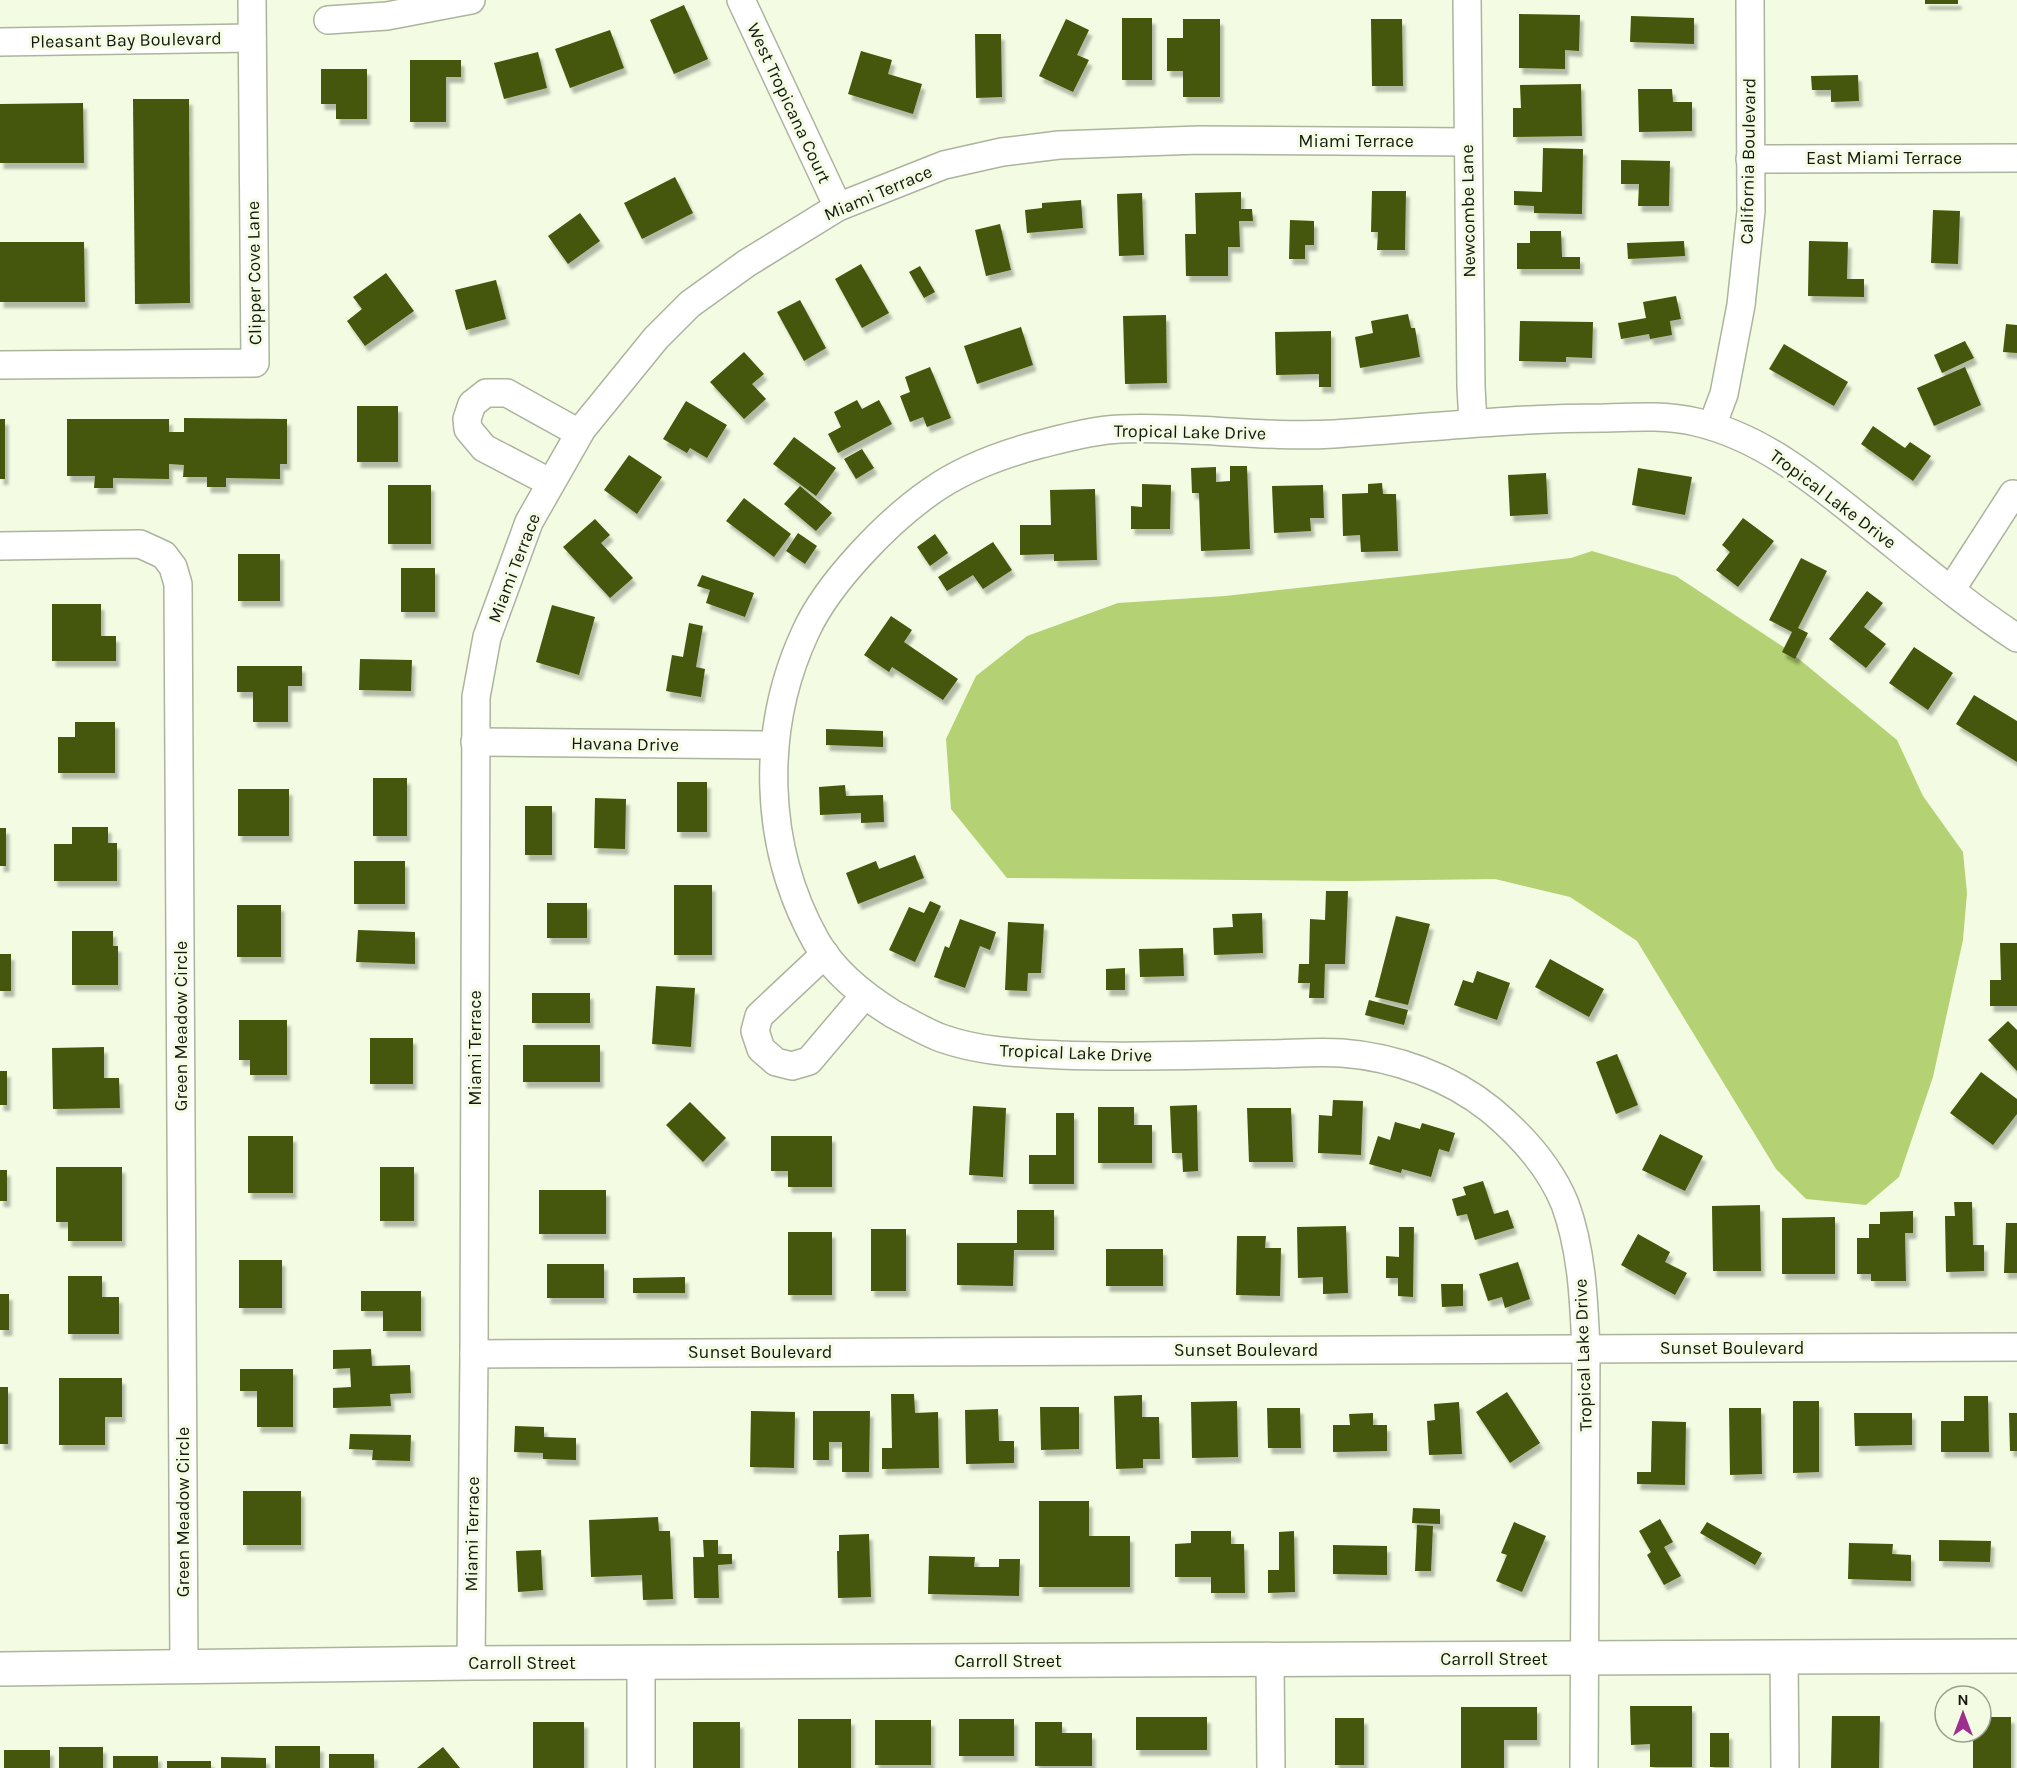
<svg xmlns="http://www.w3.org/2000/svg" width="2017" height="1768" font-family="Karla,sans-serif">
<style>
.water{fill:#b4d273}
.building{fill:#445708;filter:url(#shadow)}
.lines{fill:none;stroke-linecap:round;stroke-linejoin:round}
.minor-casing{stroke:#abb49c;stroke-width:30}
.major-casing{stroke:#abb49c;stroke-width:36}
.minor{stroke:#fff;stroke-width:27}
.major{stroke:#fff;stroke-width:33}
.labels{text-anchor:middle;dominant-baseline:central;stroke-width:6;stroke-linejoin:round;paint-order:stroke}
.street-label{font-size:18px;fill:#15180f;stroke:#f3fce3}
</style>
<defs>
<filter id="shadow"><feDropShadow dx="3.5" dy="6" stdDeviation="1.5" flood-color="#0004"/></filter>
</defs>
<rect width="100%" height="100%" fill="#f3fce3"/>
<path class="water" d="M1592,551L1676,576L1788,650L1897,740L1923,796L1963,852L1967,893L1963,940L1933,1077L1899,1177L1866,1205L1806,1199L1776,1169L1637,941L1570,897L1495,879L1349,881L1007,878L951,809L946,739L976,676L1027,636L1118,603L1225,596L1571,558Z"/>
<g class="building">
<rect x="1925" y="0" width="33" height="4"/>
<path d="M684,5L708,59L674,74L650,20Z"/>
<path d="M1519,14L1580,15L1579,51L1565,50V69L1519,68Z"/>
<path d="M1631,16L1694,18V44L1630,42Z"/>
<rect x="1122" y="18" width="30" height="62"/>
<path d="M1066,19L1089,30L1077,55L1089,60L1073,92L1039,76Z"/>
<path d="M1183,19H1220V97H1183V71H1167V38H1183Z"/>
<path d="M1371,19H1402L1403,86H1372Z"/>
<path d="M610,30L624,68L570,88L555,49Z"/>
<path d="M975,34H1001L1002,97L976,98Z"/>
<path d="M861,51L892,60L888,74L922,84L913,114L848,94Z"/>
<path d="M538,52L547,88L504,99L494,63Z"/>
<path d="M410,60H461V77H446V122H410Z"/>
<path d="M321,69H367V119H336V104H321Z"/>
<path d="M1858,75L1859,101L1831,102V90H1812L1811,76Z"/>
<path d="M1581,84L1582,136L1513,137V108H1521L1520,85Z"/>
<path d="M1638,89H1672L1673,102H1692V131L1639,132Z"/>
<path d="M133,99H189L190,303L135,304Z"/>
<path d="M83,103L84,163H0V104Z"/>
<path d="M1543,148L1583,149L1582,214L1534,213V206L1514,205V191L1542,192Z"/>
<path d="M1621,160L1670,161L1669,206H1638L1639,184H1621Z"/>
<path d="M675,177L693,213L642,239L624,203Z"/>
<path d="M1372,191H1406L1405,250H1377L1378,232H1371Z"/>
<path d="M1241,192V209H1252L1253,221H1239L1240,247H1228V276H1186L1185,234H1196L1195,193Z"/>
<path d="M1142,193L1144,255L1119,256L1117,194Z"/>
<path d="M1081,200L1083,228L1027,233L1025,210L1042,208V203Z"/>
<path d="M1933,210L1960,211L1958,264L1931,263Z"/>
<path d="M580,213L600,241L568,264L548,236Z"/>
<path d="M1290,220L1314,221V245H1305V259H1289Z"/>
<path d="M1000,224L1011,270L986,276L975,230Z"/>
<path d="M1530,231H1561L1562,257H1580V269H1517V243H1530Z"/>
<path d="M1684,241L1685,256L1628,259L1627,243Z"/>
<path d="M1809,241L1848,242L1847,279H1864V297L1808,296Z"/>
<path d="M0,242H84L85,302H0Z"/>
<path d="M861,264L889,313L862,328L835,279Z"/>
<path d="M920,266L935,292L924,298L909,272Z"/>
<path d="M386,273L414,311L365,346L347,321L362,309L353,297Z"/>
<path d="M496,280L506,319L466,330L455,290Z"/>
<path d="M1676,296L1681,319L1670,321L1672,335L1650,339L1649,334L1621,339L1618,323L1646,318L1643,302Z"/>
<path d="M800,300L826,348L804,361L777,312Z"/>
<path d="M1408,314L1411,328H1415L1420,357L1360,368L1355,337L1373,333L1371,321Z"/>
<path d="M1166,315L1167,383L1125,384L1123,316Z"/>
<path d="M1520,321L1593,322L1592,358L1566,357V362L1519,361Z"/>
<path d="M2006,324L2017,325V353L2003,352Z"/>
<path d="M1021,327L1033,365L977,384L964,346Z"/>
<path d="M1331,331V387H1319V374L1276,375L1275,332Z"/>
<path d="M1965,341L1974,358L1942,373L1934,355Z"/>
<path d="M1784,344L1848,382L1834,406L1769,369Z"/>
<path d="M744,352L764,374L752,384L766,399L744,419L710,382Z"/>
<path d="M930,367L951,418L927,427L923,417L910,422L900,396L910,392L905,377Z"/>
<path d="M1965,367L1981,405L1934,426L1917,388Z"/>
<path d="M857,400L862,409L879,400L892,424L838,453L828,434L841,427L834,412Z"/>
<path d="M686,401L727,425L707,458L690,448L687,453L663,439Z"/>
<rect x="357" y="406" width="41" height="56"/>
<path d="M184,418L287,419V464H280V479L226,478V487H207V477H183L184,465L169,464V479L113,478V488H94L95,476H67V419H169V432H184Z"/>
<rect x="0" y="419" width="5" height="60"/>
<path d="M1873,426L1905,448L1910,442L1931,456L1913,481L1861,444Z"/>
<path d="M794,437L836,468L816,496L773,464Z"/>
<path d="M862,449L874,468L856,479L844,459Z"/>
<path d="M629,455L662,477L637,514L604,490Z"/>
<path d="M1230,466H1247L1250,549L1201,551L1199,493H1192L1191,468L1216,467V482L1230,481Z"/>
<path d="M1638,468L1692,477L1685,515L1632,505Z"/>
<path d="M1546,473L1548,514L1510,516L1508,475Z"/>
<path d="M1382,483L1383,494H1396L1398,551L1361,552L1360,535L1343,536L1342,494L1368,493V484Z"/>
<path d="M1142,484L1171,485L1170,529H1131V506L1142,507Z"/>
<rect x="388" y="485" width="43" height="59"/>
<path d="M1323,485L1324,518H1310L1311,531L1274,533L1272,486Z"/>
<path d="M800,486L832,513L816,531L784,504Z"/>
<path d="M1095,489L1097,560L1054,561V554L1020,555V525H1051L1050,490Z"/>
<path d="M744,498L791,534L774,557L726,521Z"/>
<path d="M1743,518L1774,541L1738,587L1716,570L1730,552L1722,545Z"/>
<path d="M595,519L610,535L601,543L633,578L610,598L563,547Z"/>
<path d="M798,533L817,546L805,564L786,551Z"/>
<path d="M935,534L948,553L930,566L917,547Z"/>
<path d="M993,542L1012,570L983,589L973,575L947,591L938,577Z"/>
<rect x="238" y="554" width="42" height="47"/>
<path d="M1801,558L1827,571L1798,628L1808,633L1795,659L1782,652L1792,632L1769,620Z"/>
<rect x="401" y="568" width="34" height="44"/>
<path d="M702,575L754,593L745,617L706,603L710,590L697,586Z"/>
<path d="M1867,591L1883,603L1864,627L1886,644L1866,668L1829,639Z"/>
<path d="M52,604H101V636H116V661H52Z"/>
<path d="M552,605L595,617L579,675L536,662Z"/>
<path d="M891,616L912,630L904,642L958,679L943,700L892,667L889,672L864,655Z"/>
<path d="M689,623L703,626L696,667L705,669L701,697L666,691L672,655L683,657Z"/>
<path d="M1914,647L1953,673L1928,710L1889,683Z"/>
<path d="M360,659L412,660L411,691L359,690Z"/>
<path d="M237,666H302V686H288V722H253V692H237Z"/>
<path d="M1974,695L2017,721V762L1956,724Z"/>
<path d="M75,722H115V773H58V737H75Z"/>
<path d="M826,729L883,731V747L826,745Z"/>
<rect x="373" y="778" width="34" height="58"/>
<rect x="677" y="782" width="30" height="50"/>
<path d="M845,785L846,796L883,795L884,822L861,823V813L820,815L819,787Z"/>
<rect x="238" y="789" width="51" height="47"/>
<path d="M595,798L626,799L625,849L594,848Z"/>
<rect x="525" y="806" width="27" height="49"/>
<path d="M72,827H108V843H117V881H54V844H72Z"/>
<rect x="0" y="828" width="6" height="38"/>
<path d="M915,855L924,878L858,904L846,873L876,861L879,869Z"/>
<rect x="354" y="861" width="51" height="43"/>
<rect x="674" y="885" width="38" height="70"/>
<path d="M1326,891H1348L1345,964H1325L1324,998H1309L1310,983H1298L1299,964H1309L1310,919L1325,920Z"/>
<path d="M930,901L941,906L915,962L889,950L909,907L924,913Z"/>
<rect x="547" y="903" width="40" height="35"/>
<rect x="237" y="905" width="44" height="52"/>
<path d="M1262,913L1263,953L1214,955L1213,928L1233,927L1232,914Z"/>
<path d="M1396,916L1430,924L1408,1005L1375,997Z"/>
<path d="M960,919L996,932L990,950L980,946L965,988L934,977L945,946L949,948Z"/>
<path d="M1008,922L1044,924L1041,973H1028L1027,991L1005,990Z"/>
<path d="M358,930L415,932V964L356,962Z"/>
<path d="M72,931H113V946H118V985H72Z"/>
<path d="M2000,943H2017V1006H1990V980H2001Z"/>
<path d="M1183,948L1184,976L1140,977L1139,949Z"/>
<rect x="0" y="954" width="11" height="37"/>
<path d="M1550,959L1604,989L1589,1017L1535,987Z"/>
<path d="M1125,968V990H1106V969Z"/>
<path d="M1477,971L1510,983L1497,1020L1454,1005L1463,980L1473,983Z"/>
<path d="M656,986L695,988L691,1047L652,1044Z"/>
<rect x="532" y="993" width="58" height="30"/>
<path d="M1369,1000L1408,1010L1404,1025L1365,1015Z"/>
<path d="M239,1020H287V1075H250V1060H239Z"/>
<path d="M2008,1021L2017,1030V1071L1988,1040Z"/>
<rect x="370" y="1038" width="43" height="46"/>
<rect x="523" y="1045" width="77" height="37"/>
<path d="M104,1047V1078H119L120,1108L53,1109L52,1048Z"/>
<path d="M1617,1054L1638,1105L1616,1114L1596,1062Z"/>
<rect x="0" y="1071" width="7" height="34"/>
<path d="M1981,1072L2017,1099V1114L1993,1145L1950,1113Z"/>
<path d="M1333,1100L1363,1101L1361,1155L1318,1153L1319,1115L1332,1116Z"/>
<path d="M690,1102L726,1138L703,1162L666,1125Z"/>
<path d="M1197,1105L1198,1171L1183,1172L1182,1153H1172L1170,1106Z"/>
<path d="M973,1106L1006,1108L1003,1177L969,1175Z"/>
<path d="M1098,1107H1134V1125H1152V1163H1098Z"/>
<path d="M1247,1108H1291L1293,1162H1249Z"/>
<path d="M1056,1113H1074V1184H1029V1155H1056Z"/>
<path d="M1395,1122L1420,1129L1422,1123L1455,1133L1449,1152L1439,1149L1431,1177L1402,1169L1401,1173L1369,1164L1378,1136L1390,1140Z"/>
<path d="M1660,1134L1703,1156L1685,1191L1642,1170Z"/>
<rect x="248" y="1136" width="45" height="57"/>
<path d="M771,1136H832V1187H788V1171H771Z"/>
<path d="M56,1167H122V1241H68V1222H56Z"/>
<rect x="380" y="1167" width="34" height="54"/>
<rect x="0" y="1170" width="7" height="31"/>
<path d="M1483,1181L1494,1214L1508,1210L1514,1228L1475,1240L1467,1214L1457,1216L1452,1199L1466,1195L1463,1187Z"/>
<rect x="539" y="1190" width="67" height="44"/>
<path d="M1954,1202H1972L1973,1245H1984V1271L1946,1272L1945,1216H1955Z"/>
<path d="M1760,1205L1761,1271H1713L1712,1206Z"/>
<path d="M1017,1210H1054V1250H1014L1013,1286L957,1285V1243H1017Z"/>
<path d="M1913,1211V1233H1905L1906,1281H1871V1274H1857V1238H1869V1224H1880V1212Z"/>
<path d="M1835,1217V1274H1782V1218Z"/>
<path d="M2006,1223H2017V1273H2004Z"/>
<path d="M1346,1226L1348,1293L1323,1294V1277L1298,1278L1297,1227Z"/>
<path d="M1399,1227H1414L1413,1297L1398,1296V1278H1386V1256L1399,1257Z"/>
<rect x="871" y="1229" width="35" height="62"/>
<rect x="788" y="1232" width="44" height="63"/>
<path d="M1638,1234L1670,1252L1665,1262L1687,1273L1675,1295L1621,1265Z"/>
<path d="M1237,1236H1266L1265,1248H1281L1280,1296L1236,1295Z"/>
<rect x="1106" y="1249" width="57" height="37"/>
<rect x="239" y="1260" width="43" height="48"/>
<path d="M1518,1262L1530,1299L1505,1308L1502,1297L1488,1301L1479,1274Z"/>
<rect x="547" y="1264" width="57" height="34"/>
<path d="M68,1276H102V1297H119V1334H68Z"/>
<path d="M685,1277V1293H633V1278Z"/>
<path d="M1441,1284H1463V1306L1442,1307Z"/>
<path d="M361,1291H421V1331H383V1311H361Z"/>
<rect x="0" y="1294" width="9" height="36"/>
<path d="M371,1349L372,1366L410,1365L411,1393L390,1394L391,1406L333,1408V1388L351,1387L350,1368L333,1369V1350Z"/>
<path d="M240,1369H293V1427H257V1391H240Z"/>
<path d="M59,1378H122V1417H105V1445H59Z"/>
<rect x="0" y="1387" width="8" height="57"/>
<path d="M1507,1392L1540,1443L1510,1463L1476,1412Z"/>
<path d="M891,1394H914L915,1413L938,1412L939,1468L882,1469V1448H892Z"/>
<path d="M1142,1395V1417H1159L1160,1459H1143V1468L1116,1469L1114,1396Z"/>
<path d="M1964,1396H1988L1989,1452H1941V1421H1964Z"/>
<path d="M1237,1401L1238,1457L1192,1458L1191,1402Z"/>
<path d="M1793,1401H1819V1472L1793,1473Z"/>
<path d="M1459,1402L1462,1454L1429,1455L1427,1421L1435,1420L1434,1404Z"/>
<path d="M1040,1407H1079V1449L1041,1450Z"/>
<path d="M1267,1408H1300L1301,1448H1268Z"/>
<path d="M1729,1408H1761L1762,1474L1730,1475Z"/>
<path d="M998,1409L999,1441H1014V1463L966,1464L965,1410Z"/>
<path d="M751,1411L795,1412L794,1468L750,1467Z"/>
<path d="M813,1411H870L869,1472H842V1442H829V1460H813Z"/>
<path d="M1373,1413V1425H1387V1451L1333,1452V1425H1350L1349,1414Z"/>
<path d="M1854,1413H1912V1445L1855,1446Z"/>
<path d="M2009,1413H2017V1451H2010Z"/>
<path d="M1652,1421L1686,1422L1685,1485L1637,1484V1472H1651Z"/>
<path d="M515,1426L544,1427V1437L576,1438V1460L543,1459V1453L514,1452Z"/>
<path d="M350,1434L411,1435L410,1461L372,1460L373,1450L349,1449Z"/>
<rect x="243" y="1491" width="58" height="54"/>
<path d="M1039,1501H1089V1536H1130V1587H1039Z"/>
<path d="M1413,1508L1440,1509V1524L1412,1523Z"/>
<path d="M658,1517L659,1531H670L673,1599L643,1600L642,1575L591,1577L589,1520Z"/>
<path d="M1660,1519L1673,1542L1664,1547L1681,1576L1664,1585L1647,1555L1651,1552L1639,1531Z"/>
<path d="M1514,1522L1546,1536L1522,1592L1496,1581L1507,1555L1501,1553Z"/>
<path d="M1707,1522L1762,1553L1755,1565L1700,1533Z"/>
<path d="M1417,1525L1433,1526L1431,1571H1415Z"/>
<path d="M1191,1531H1231V1544H1244L1245,1593H1211V1577H1175V1544L1191,1543Z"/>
<path d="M1294,1531L1295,1592L1268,1593V1570H1279V1532Z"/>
<path d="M869,1534L871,1597L838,1598L837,1551H839V1535Z"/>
<path d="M703,1540H718V1554H732V1564L718,1565L719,1598H694L693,1557H704Z"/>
<path d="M1939,1540L1991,1541L1990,1562L1939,1561Z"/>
<path d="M1849,1543L1893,1544L1892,1554L1911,1555V1581L1848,1579Z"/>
<path d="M1333,1545L1387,1546V1575L1333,1574Z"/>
<path d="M541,1550L543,1590L518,1592L516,1551Z"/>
<path d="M929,1556L975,1557L974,1567H999V1559H1020L1019,1596L928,1594Z"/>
<path d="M1630,1706H1692V1767H1650V1744L1631,1745Z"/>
<path d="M1461,1707H1537V1740H1504V1768H1461Z"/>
<path d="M1832,1716H1880L1879,1768H1831Z"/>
<rect x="1136" y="1717" width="71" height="33"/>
<path d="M1981,1717H2011V1768H1973V1732H1981Z"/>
<rect x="1335" y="1718" width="29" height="47"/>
<rect x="798" y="1719" width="53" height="49"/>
<rect x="959" y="1719" width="55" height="37"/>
<rect x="875" y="1720" width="56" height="45"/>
<rect x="533" y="1722" width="51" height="46"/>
<rect x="693" y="1722" width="47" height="46"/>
<path d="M1035,1722H1062V1733H1092V1766H1035Z"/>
<rect x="1710" y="1733" width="19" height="34"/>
<rect x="275" y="1746" width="45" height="22"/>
<rect x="59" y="1747" width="44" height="21"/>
<path d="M443,1747L460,1768H417Z"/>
<rect x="4" y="1750" width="46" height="18"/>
<rect x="329" y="1754" width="45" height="14"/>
<rect x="113" y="1756" width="45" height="12"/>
<path d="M221,1757L266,1758V1768H221Z"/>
<rect x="167" y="1761" width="44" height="7"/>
</g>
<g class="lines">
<g class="minor-casing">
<g id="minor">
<path d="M741,0L838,207"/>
<path d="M1467,0L1471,387L1473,422"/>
<path d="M328,20L387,16L471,0"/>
<path d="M0,42L252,38"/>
<path d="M1750,159L2017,158"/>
<path d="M0,365L255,363L252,0"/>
<path d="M1712,426L1724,394L1741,305L1751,211L1750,0"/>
<path d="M551,483L484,448L468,429L467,419L472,404L486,393H507L579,433"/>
<path d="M0,546L140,544L164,555L173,567L178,584L184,1667"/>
<path d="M1951,590L2013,494"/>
<path d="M475,742L774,745"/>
<path d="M825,954L759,1016L755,1031L761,1049L776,1062L792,1066L809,1061L864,996"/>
<path d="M474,1354L2017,1347"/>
<path d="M1784,1657L1785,1768"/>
<path d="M1270,1660L1271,1768"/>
<path d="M641,1662V1768"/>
<path d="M471,1663L474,1354L476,697L487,637L529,522L582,429L656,338L690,304L747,263L838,207L944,165L1002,152L1059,145L1199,140L1467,142"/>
<path d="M1584,1768L1586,1350C1584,1302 1582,1250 1565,1204C1550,1167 1521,1135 1491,1110C1450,1077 1395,1057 1342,1053C1316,1051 1288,1054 1262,1054C1195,1055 1127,1058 1060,1055C1020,1053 980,1052 941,1038C925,1032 908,1022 893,1014C864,996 833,971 816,941C763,846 760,729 806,631C828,583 887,522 930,492C962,469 1003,454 1041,444C1065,438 1094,430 1120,429C1191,426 1263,438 1334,434C1424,428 1513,418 1603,418C1634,417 1666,415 1696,422C1762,437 1816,482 1868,524C1917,563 1965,604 2017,638"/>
</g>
</g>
<g class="major-casing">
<path id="major" d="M0,1669L471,1663L2017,1656"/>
</g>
<use href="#minor" class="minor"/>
<use href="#major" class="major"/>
</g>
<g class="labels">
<g class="street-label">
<text transform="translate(126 40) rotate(-1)">Pleasant Bay Boulevard</text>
<text transform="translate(789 103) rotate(65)">West Tropicana Court</text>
<text x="1356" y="141">Miami Terrace</text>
<text x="1884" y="158">East Miami Terrace</text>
<text transform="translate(1748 161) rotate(-89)">California Boulevard</text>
<text transform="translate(878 193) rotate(-23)">Miami Terrace</text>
<text transform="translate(1468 211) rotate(-91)">Newcombe Lane</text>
<text transform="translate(254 273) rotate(-91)">Clipper Cove Lane</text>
<text transform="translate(1190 432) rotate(1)">Tropical Lake Drive</text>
<text transform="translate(1833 499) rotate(37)">Tropical Lake Drive</text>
<text transform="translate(514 568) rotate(-69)">Miami Terrace</text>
<text transform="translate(625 744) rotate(1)">Havana Drive</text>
<text transform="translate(181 1026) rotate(-90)">Green Meadow Circle</text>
<text transform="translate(475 1048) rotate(-90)">Miami Terrace</text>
<text transform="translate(1076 1053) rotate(2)">Tropical Lake Drive</text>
<text x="1732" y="1348">Sunset Boulevard</text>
<text x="1246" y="1350">Sunset Boulevard</text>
<text x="760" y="1352">Sunset Boulevard</text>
<text transform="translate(1583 1355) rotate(-92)">Tropical Lake Drive</text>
<text transform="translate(183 1512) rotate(-90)">Green Meadow Circle</text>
<text transform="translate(472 1534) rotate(-89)">Miami Terrace</text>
<text x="1494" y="1659">Carroll Street</text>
<text x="1008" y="1661">Carroll Street</text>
<text x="522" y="1663">Carroll Street</text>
</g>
</g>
<g transform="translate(1963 1714)"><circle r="28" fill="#f3fce3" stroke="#9aa18e" stroke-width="1.5"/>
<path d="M0-4.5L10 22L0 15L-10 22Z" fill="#9d2f8e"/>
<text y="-9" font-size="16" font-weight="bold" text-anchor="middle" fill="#15180f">N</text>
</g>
</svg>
